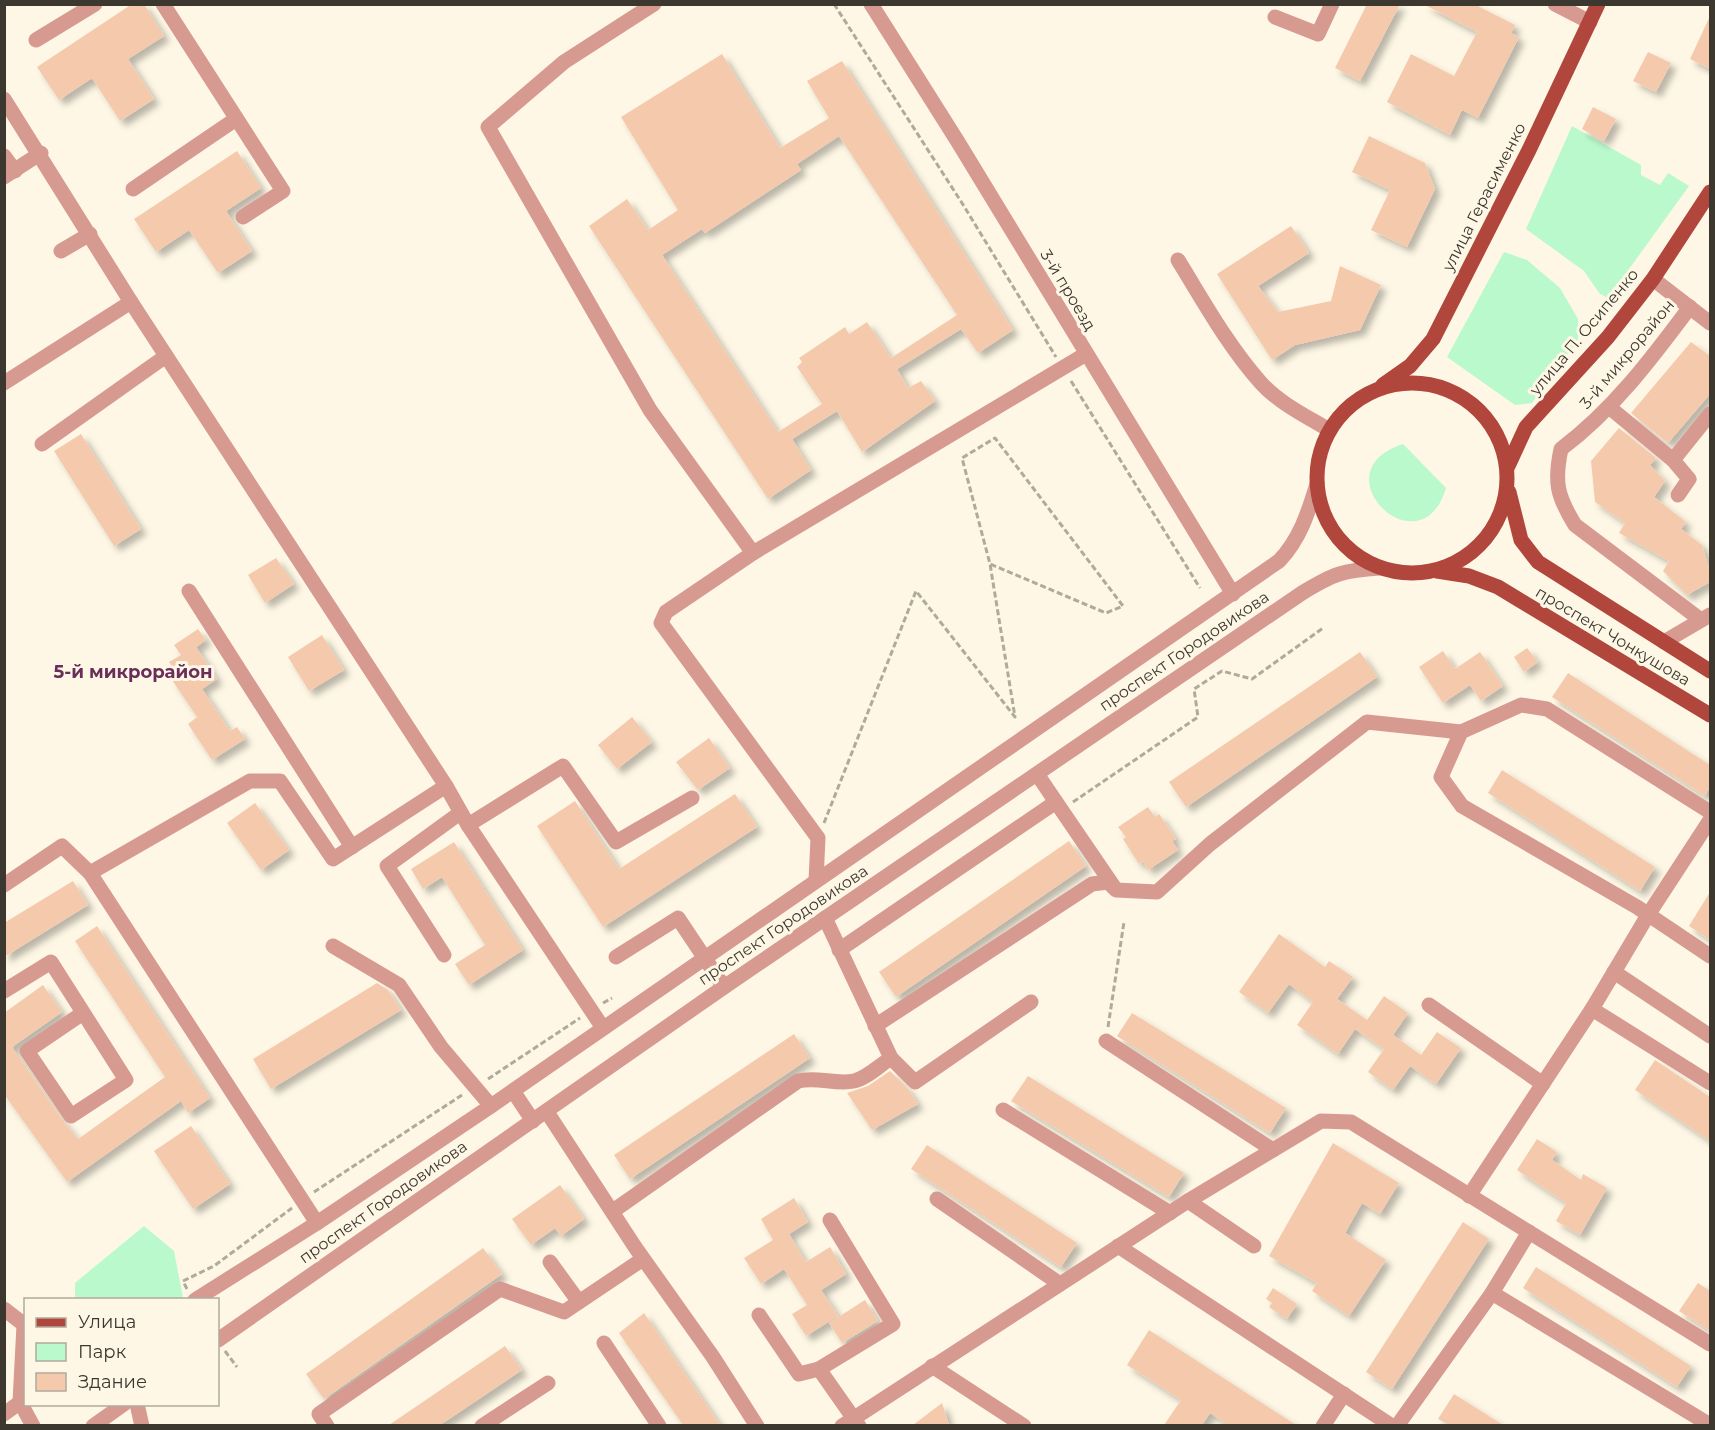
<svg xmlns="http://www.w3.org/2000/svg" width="1715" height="1430" font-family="Montserrat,sans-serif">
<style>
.green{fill:#b9f9cb}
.building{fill:#f5caac;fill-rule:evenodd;filter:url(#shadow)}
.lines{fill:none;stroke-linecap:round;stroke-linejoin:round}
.path{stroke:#b0aa9c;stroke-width:3;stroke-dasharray:6 3;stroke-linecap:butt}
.minor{stroke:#d79a91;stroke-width:15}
.major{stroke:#b0463c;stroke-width:15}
.labels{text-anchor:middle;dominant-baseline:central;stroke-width:6;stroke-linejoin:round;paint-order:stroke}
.street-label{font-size:16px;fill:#3c3830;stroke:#fef7e5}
.neighbourhood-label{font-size:18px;font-weight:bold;fill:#692f5a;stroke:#fef7e5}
</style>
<defs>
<filter id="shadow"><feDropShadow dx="5.5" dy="5.5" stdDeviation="3" flood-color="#0004"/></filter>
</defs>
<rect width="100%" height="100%" fill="#fef7e5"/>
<g class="green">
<path d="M1572,126L1641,165V175L1660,185L1668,173L1689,186L1608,298L1600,294L1584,271L1526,229Z"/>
<path d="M1504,252L1527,260L1560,288L1578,319V340L1532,403L1515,405L1447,357Z"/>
<path d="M1403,444L1446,488C1421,573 1316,472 1403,444Z"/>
<path d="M144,1226L174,1251L183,1298L75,1299V1283Z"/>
</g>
<g class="building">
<path d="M132,4H144L164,36L128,59L154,99L120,121L92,78L59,100L37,67Z"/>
<path d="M1367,4H1400L1360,81L1335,68Z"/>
<path d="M1423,4H1474L1515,25L1511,33L1519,37L1478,118L1462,110L1450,135L1387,102L1411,54L1454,76L1477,32Z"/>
<path d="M1710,16V69L1690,59Z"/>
<path d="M1648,52L1671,63L1656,92L1633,81Z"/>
<path d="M722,54L780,148L829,118L807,81L842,61L1013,330L978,353L961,329L897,369L908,388L921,381L935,401L862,452L837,411L792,439L811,470L768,499L589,226L627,199L648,230L678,210L621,117ZM839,136L957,315L891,358L867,322L849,334L845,327L799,358L802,362L797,367L822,404L778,432L662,255L702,229L705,233L801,170L797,164Z"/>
<path d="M1593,107L1616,119L1604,141L1582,129Z"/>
<path d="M1369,136L1425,163L1435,189L1407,247L1371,230L1390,190L1352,172Z"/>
<path d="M237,151L261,188L226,211L252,251L218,273L189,230L156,252L134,219Z"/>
<path d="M1291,226L1309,253L1258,286L1278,312L1331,301L1340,266L1381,285L1360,330L1295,345L1272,360L1217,274Z"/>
<path d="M1691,342L1710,356V394L1668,443L1631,413Z"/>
<path d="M1619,428L1656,458L1650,465L1665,481L1654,497L1686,522L1681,529L1702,545L1710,571V582L1687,595L1663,571L1669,561L1619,533L1625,523L1595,502L1591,461Z"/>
<path d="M81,434L141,529L114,546L54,451Z"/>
<path d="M276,558L294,584L265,603L248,575Z"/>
<path d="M198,629L206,640L196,647L217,679L202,689L230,731L237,727L245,739L212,760L188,724L197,717L172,680L178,676L169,662L181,655L174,645Z"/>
<path d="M322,635L344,670L309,691L288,657Z"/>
<path d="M1527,648L1538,662L1524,672L1514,657Z"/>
<path d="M1443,651L1455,669L1480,652L1503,686L1481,701L1470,685L1443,703L1419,667Z"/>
<path d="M1360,652L1377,677L1186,807L1169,782Z"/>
<path d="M1568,673L1710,765V787L1705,796L1552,697Z"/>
<path d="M632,717L652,742L617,769L598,745Z"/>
<path d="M709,738L730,768L698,790L676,762Z"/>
<path d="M1502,770L1655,867L1640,891L1488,793Z"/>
<path d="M735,794L757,827L603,927L537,826L575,801L619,869Z"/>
<path d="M255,803L289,850L261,870L227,823Z"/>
<path d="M1148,807L1155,817L1159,814L1176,839L1172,841L1178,850L1148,870L1143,861L1139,864L1123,839L1126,837L1118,827Z"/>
<path d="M1069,841L1086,866L896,997L879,972Z"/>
<path d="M454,842L523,950L469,985L455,964L485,945L442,877L423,889L411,869Z"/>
<path d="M73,881L88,905L4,957V923Z"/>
<path d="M1710,892V940L1689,926Z"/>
<path d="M97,926L210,1098L188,1113L181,1101L67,1182L4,1094V1013L43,985L62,1012L12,1047L63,1121L78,1139L165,1077L75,941Z"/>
<path d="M1279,934L1325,967L1329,961L1353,977L1337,999L1367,1020L1384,996L1408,1013L1393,1035L1421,1055L1437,1032L1461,1048L1436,1084L1410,1066L1393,1090L1368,1072L1384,1049L1355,1029L1338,1054L1297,1025L1313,1002L1289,984L1268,1013L1239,992Z"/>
<path d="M377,983L388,990L401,1010L271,1089L253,1059Z"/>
<path d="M1132,1013L1286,1108L1270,1133L1117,1036Z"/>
<path d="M794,1034L810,1058L630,1179L614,1155Z"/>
<path d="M1655,1060L1710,1097V1141L1635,1090Z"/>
<path d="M890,1071L908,1089L918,1104L872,1130L847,1093L868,1086Z"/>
<path d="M1028,1076L1184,1173L1169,1197L1011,1101Z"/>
<path d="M191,1126L230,1184L193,1209L154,1151Z"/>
<path d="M1537,1139L1557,1152L1552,1160L1581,1180L1583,1174L1607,1188L1580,1235L1556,1221L1566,1203L1517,1170Z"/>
<path d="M1333,1143L1399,1183L1380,1214L1362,1203L1345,1233L1386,1260L1349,1316L1312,1291L1317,1283L1269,1256Z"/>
<path d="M927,1145L1077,1243L1061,1267L911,1169Z"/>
<path d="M560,1185L584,1219L561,1236L555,1228L531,1245L512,1219Z"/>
<path d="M794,1198L808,1222L789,1234L806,1262L830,1247L846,1274L821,1290L838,1316L806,1336L792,1314L807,1305L784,1269L761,1284L744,1258L773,1240L761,1219Z"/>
<path d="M1463,1222L1489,1239L1392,1389L1366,1372Z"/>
<path d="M483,1248L502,1274L324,1399L306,1374Z"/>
<path d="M1536,1267L1691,1366L1677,1387L1523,1288Z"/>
<path d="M1698,1283L1710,1291V1331L1679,1311Z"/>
<path d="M1273,1288L1297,1304L1287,1319L1269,1307L1272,1303L1266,1299Z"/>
<path d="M865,1300L878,1321L842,1343L829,1323Z"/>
<path d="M644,1313L720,1425H683L619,1333Z"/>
<path d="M1149,1330L1296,1425H1228L1210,1413L1202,1425H1164L1181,1400L1127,1365Z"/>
<path d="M505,1346L522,1370L440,1425H389Z"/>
<path d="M1454,1394L1503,1425H1449L1438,1419Z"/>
<path d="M942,1403L949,1425H913Z"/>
</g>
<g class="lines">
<g class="path">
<path d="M834,4L962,203L1056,357"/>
<path d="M1071,381L1200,588"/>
<path d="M1073,802L1198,717L1194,689L1222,671L1252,679L1323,628"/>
<path d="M824,823L916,591L1015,717L990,564L962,458L995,438L1123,606L1106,613L990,564"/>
<path d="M603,1003L612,998"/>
<path d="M1108,1027L1124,922"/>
<path d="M488,1079L580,1018"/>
<path d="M314,1192L462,1095"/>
<path d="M187,1289L183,1281L214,1266L292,1208"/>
<path d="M225,1351L237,1367"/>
</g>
<g class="minor">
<path d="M163,4L283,191L243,217"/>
<path d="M654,4L564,62L488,127L650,410L753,553"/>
<path d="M871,4L958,142L1233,594"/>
<path d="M1555,4L1590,22"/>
<path d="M1275,17L1318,34L1332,4"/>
<path d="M36,40L95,4"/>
<path d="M4,99L131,302L446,786L468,825L603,1028"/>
<path d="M4,156L15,171"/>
<path d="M4,177L41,153"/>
<path d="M133,189L236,119"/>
<path d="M61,251L90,234"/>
<path d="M1178,260C1204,302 1228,346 1261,383C1279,403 1306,416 1329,430"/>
<path d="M1653,279L1710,323"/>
<path d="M1690,307C1652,358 1613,410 1561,449C1554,482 1557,496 1575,525L1701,620"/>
<path d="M4,383L131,302"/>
<path d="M1609,407L1673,460L1689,479L1678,495"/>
<path d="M42,444L166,356"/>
<path d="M1673,460L1710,414"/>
<path d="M189,591L352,847"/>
<path d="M1664,642L1710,615"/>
<path d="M1461,732L1441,777L1462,806L1637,907L1710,956"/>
<path d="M1037,774L1056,802"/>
<path d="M468,825L563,766L616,842L692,798"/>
<path d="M90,873L250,781H280L333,859L446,786"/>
<path d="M816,881L818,838L661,623L666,612L753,553L1086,354"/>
<path d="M4,885L62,846L90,873L317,1223"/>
<path d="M825,918L891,1058L915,1082L1031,1002"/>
<path d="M333,946L399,985L441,1047L491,1106"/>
<path d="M839,950L1056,802L1114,887"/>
<path d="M444,955L387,866L460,813"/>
<path d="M616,957L678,918L724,987"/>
<path d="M1614,972L1710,1036"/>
<path d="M4,991L51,962L126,1080L71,1116L27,1051L83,1013"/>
<path d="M1429,1005L1543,1084"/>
<path d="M1592,1009L1710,1083"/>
<path d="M875,1026L1092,884L1108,882L1116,890L1157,892L1210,844L1367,722L1461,732L1521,705L1547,709L1710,812"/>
<path d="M1106,1041L1273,1150"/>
<path d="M513,1091L533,1121"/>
<path d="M1003,1110L1170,1213"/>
<path d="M547,1112L635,1247L713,1357L757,1426"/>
<path d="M1469,1196L1592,1009L1648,915L1710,820"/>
<path d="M937,1199L1060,1284"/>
<path d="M1188,1201L1254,1246"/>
<path d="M613,1211L798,1081C817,1076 835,1085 854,1081C867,1078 880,1065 891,1058"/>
<path d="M1118,1246L1392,1426"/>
<path d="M550,1262L579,1302"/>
<path d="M1492,1293L1529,1232"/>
<path d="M195,1300L317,1223L491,1106L1279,561C1300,539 1308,513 1317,484"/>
<path d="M4,1309L26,1326"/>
<path d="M759,1315L799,1374L819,1369L859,1426"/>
<path d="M24,1325L20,1402L33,1426"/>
<path d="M218,1340L724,987L1302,593C1333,574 1343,570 1380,568"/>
<path d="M604,1343L659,1426"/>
<path d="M932,1366L1024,1426"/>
<path d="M819,1369L893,1324L830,1220"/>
<path d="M137,1404L142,1426"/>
<path d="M4,1414L26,1398"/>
<path d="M93,1426L124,1404"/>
<path d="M327,1426L319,1414L500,1289L564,1312L643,1259"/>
<path d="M482,1426L548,1383"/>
<path d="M842,1426L1188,1201L1321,1121L1351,1122L1710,1344"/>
<path d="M1323,1426L1344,1394"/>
<path d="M1397,1426L1492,1293L1710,1425"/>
</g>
<g class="major">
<circle cx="1412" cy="478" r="95"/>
<path d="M1383,385L1410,366L1433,339L1529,150L1598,4"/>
<path d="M1508,466L1526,427L1608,337L1653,279L1710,192"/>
<path d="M1509,492L1521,540L1538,562L1710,671"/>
<path d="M1437,571L1469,576L1498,587L1710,715"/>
</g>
</g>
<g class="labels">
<g class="street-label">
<text transform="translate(1484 197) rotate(-63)">улица Герасименко</text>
<text transform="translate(1068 290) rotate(59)">3-й проезд</text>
<text transform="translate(1584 332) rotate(-50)">улица П. Осипенко</text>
<text transform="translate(1627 354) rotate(-50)">3-й микрорайон</text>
<text transform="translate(1613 636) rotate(31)">проспект Чонкушова</text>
<text transform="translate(1184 651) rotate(-34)">проспект Городовикова</text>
<text transform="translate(783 925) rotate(-34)">проспект Городовикова</text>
<text transform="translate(383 1202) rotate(-35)">проспект Городовикова</text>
</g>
<g class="neighbourhood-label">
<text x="133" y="672">5-й микрорайон</text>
</g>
</g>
<rect width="1715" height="1430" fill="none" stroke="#3c3830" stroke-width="12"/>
<rect x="24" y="1298" width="195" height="108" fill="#fef7e5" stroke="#b0ab9d" stroke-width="1.5"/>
<rect x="36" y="1318" width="30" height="9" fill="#b0463c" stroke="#b0ab9d" stroke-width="1.5"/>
<text x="78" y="1328" font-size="18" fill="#3c3830">Улица</text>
<rect x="36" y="1343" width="30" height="18" fill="#b9f9cb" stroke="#b0ab9d" stroke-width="1.5"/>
<text x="78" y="1358" font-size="18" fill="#3c3830">Парк</text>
<rect x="36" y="1373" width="30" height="18" fill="#f5caac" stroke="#b0ab9d" stroke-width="1.5"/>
<text x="78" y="1388" font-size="18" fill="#3c3830">Здание</text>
</svg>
